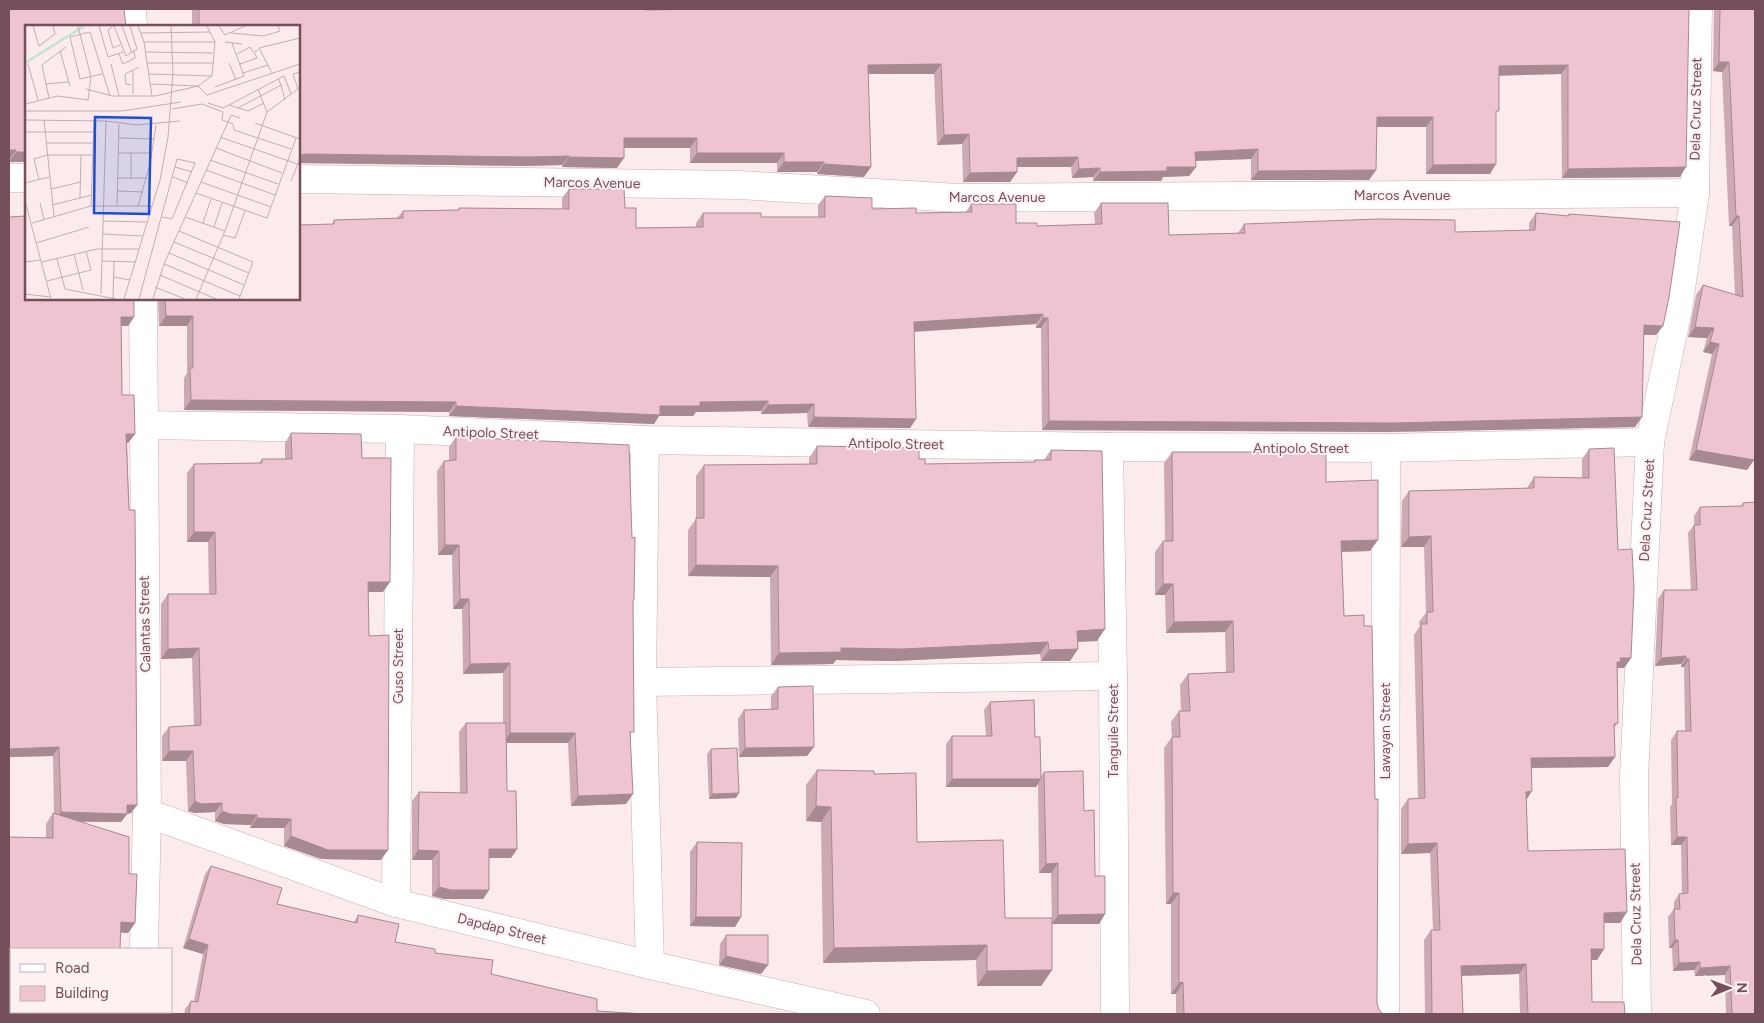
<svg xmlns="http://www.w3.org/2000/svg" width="1764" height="1023" font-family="Figtree,sans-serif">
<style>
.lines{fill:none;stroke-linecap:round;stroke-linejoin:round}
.street-casing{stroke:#cbaeb6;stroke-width:29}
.street{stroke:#fff;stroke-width:28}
.wall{fill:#cda9b4}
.shaded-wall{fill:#a78992}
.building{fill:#eec4d1;stroke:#a78992}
.labels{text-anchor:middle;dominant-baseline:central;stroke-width:4;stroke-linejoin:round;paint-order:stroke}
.street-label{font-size:14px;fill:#754f5c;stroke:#fef1f2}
.inset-river{fill:none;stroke:#c0e4d0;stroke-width:2.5}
.inset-road{fill:none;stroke:#c5adb2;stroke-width:1}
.view{fill:#1d4ed8;fill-opacity:0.15;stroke:#1d4ed8;stroke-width:2.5}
.inset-edge{fill:none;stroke:#754f5c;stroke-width:2.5}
</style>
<rect width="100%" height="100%" fill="#fbebec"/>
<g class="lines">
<g class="street-casing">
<g id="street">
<path d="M132,9L133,26"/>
<path d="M9,178H26"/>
<path d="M299,179L739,185L959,198L1695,193"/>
<path d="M143,299L147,813L144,949"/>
<path d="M143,425L400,429L645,440L1109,447L1386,448L1650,442"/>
<path d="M645,440L642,682L650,965"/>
<path d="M1109,447L1113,676L1115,1014"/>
<path d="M642,682L1113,676"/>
<path d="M147,813L396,903L650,965L866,1014"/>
<path d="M396,903L400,429"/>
<path d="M143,1014V1012"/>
<path d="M1385,1014L1386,448"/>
<path d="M1637,1014L1634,776L1650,442L1678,309L1695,193L1698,9"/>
</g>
</g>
<use href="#street" class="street"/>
</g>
<g class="wall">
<path d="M9,9L26,26V162H9Z"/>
<path d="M192,9H644L645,10L1689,9L1680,177L1562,178L1561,74L1499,75L1496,116L1490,174H1426V127H1377L1376,170L1369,180H1251V159L1196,161V167L1189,176L1163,177L1161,181H1093V177L1072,178L1071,167H1017V172L1010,182H963L962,144L937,145L934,74H868L864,177L817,174V172H777V163H690V148H624L617,168L562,167V165L523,166L299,163V26H192Z"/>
<path d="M1714,9H1755L1754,460L1747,470L1689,460L1712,354L1703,352L1707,338L1688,337L1696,295L1703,285L1735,295L1732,226H1729L1722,72L1713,71Z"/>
<path d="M569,189L625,208L636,228L696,227V223L703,213L761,217H818V205L825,196L872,209L916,213L966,212L971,204L1016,223L1037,226L1095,224L1094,213L1101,203L1169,235L1238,233L1244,224L1455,232L1529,231V223L1536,213L1568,216L1569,214L1656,335H1644L1635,427L1386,432L1042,430L1041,328H1036V324L914,332L916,419L910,428L808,427L807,413L761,414V411L696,412L693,416H659L654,424L449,416V412L184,410V378L187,373V326H159L158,299H299L332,224L334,220L397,218L403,211L458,210L459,208L562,209V198Z"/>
<path d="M26,216V299H134V317L128,326H121L122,395H134L135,434L128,443H127L129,510H135L137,805L131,813L127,814L121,822H79L129,837V874H137L135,923L128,933L120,932V949H11V1008L9,1011V837L46,838V824L53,813L54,814L53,756L9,757V217Z"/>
<path d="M291,433L362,458L383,592H368L369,636L381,860L321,859L284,846V828H250L251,825L224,824L215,821V812L194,813L188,811L186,761H162V736L169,727L194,726L192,658L161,659V604L168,594H209L208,542H187V473L194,464L259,463L262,459H285V443Z"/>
<path d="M456,437L633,602L631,737L626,804L571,806L568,743H507V791L517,849L511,858H489V890L483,899H444L432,896V860H412V801L419,792L460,793L459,732L466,723H503V673L463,674L462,609H453L452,555H438L437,471L444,461H449V447Z"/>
<path d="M817,446L919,459L925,464L1034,462L1035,460H1044L1051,450L1097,641L1078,642V649L1070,661H1041L1040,654L894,661L836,660L833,664L771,665L770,577L688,576V530L696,519V476L704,465L809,464V458Z"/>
<path d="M1589,449L1618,550L1631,658L1624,668H1617L1618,723L1614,728L1608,767L1532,768L1526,800L1528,851L1620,923H1604V949L1597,960H1592V1002L1625,1014H1520L1519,974L1462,976L1463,1014H1425L1424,940L1431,930H1433L1430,853L1401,854V809L1408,799L1418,798L1414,635L1420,626L1419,622L1426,613L1424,547H1401L1402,501L1409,491L1527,488L1534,477L1582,478V459Z"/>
<path d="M1172,452L1326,482L1370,551L1342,552L1344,616L1377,1003L1379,1010L1383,1014H1176V994H1171V904H1166L1164,748L1172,737L1171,722L1179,711H1181L1180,685L1188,674L1226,672L1225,632L1166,633L1165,595H1155V552L1163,541H1165L1164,463Z"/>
<path d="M1743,503L1755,1014H1726L1725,975L1695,976L1694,970L1673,971L1672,948H1669L1668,917L1674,909V902L1679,894H1682L1681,845H1671L1670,807L1672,804L1671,740L1677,731H1685L1684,667H1681V664L1655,666L1658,599L1664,590H1691L1688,533L1694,525V516L1700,507L1741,506Z"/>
<path d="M778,687L807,756L739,757L738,719L744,710L771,709V696Z"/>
<path d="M990,702L1035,737L1041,776L1044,772L1084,811L1095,876L1105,914L1099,924H1052L1051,873H1039L1038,784L1036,787H946V744L952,736H986L984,710Z"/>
<path d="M711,749L736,798L709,799L707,754Z"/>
<path d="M817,770L874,774L917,842L1005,918L1052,970L1041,986H977L976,960L823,963L821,822L806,821V785Z"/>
<path d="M697,842L735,927L690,926V852Z"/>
<path d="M211,866L277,904L354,922L358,915L395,942L435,953L491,974L597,1011L645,1014H184L185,1009L191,1001H194L203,954L183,948L205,874Z"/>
<path d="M726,935L761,974L719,965L720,944Z"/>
</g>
<g class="shaded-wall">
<path d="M1719,62H1729L1722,72L1713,71Z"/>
<path d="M941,64L934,74H861L868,65Z"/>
<path d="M1568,65L1561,74L1493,76L1499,66Z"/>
<path d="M1377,117H1433L1426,127H1370Z"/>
<path d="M969,134L962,144L937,145L944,135Z"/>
<path d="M624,138H697L690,148H617Z"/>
<path d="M1258,149L1251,159L1189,161L1195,152Z"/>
<path d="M9,150H16L9,160Z"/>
<path d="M16,152H26V162H9Z"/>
<path d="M697,153H784L777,163H690Z"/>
<path d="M306,154L569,156L562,165L523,166L299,163V155Z"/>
<path d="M569,157L624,158L617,168L562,167Z"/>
<path d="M1078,157L1071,167H1010L1017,158Z"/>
<path d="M784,162H824L817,172H777Z"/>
<path d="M824,164L871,167L864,177L817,174Z"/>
<path d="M1496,164L1490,174H1426L1433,165Z"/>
<path d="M1167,167H1196L1189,176L1163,177L1161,181H1093L1100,172Z"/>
<path d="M1686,167L1680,177L1562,178L1568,169Z"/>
<path d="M1100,168L1093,177L1072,178L1079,169Z"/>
<path d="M1376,170L1369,180H1251L1258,171Z"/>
<path d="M1017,172L1010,182H963L970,173Z"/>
<path d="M1736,216H1739L1732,226H1729Z"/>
<path d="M1043,314L1036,324L907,332L914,322Z"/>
<path d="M166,316H193L187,326H159Z"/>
<path d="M121,317H134L128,326H115Z"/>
<path d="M1043,318H1048L1041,328H1036Z"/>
<path d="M1644,325L1663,326L1656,335L1637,334Z"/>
<path d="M1695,327L1714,328L1707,338L1688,337Z"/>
<path d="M1710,342L1719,344L1712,354L1703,352Z"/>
<path d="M191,400L456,402L449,412L184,410Z"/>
<path d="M768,401L761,411L696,412L693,416H659L654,424L449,416L456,406H660L700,402Z"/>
<path d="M814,404L807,413L761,414L768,405Z"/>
<path d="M814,417L916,419L910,428L808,427Z"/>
<path d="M1642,417L1635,427L1386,432L1042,430L1049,421Z"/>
<path d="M126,434H135L128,443H120Z"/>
<path d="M1696,450L1754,460L1747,470L1689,460Z"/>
<path d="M194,532H215L208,542H187Z"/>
<path d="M1431,536L1424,547H1401L1409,537Z"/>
<path d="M1378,540L1370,551L1333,552L1341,541Z"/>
<path d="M445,545H459L452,555H438Z"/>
<path d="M696,565L778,566L770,577L688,576Z"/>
<path d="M368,582H390L383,592H361Z"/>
<path d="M1163,584H1173L1165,595H1155Z"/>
<path d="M460,599H469L462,609H453Z"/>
<path d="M1233,621L1225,632L1166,633L1174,622Z"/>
<path d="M1105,629L1097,641L1069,642L1077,631Z"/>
<path d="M1048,642L1040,654L894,661L836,660L833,664L771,665L779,653L841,648Z"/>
<path d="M199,648L192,658L161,659L168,649Z"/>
<path d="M1078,649L1070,661H1041L1049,650Z"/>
<path d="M1686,656L1681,664L1655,666L1661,658Z"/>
<path d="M1620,658H1631L1624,668H1617L1610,673Z"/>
<path d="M1686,659H1689L1684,667H1681Z"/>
<path d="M510,663L503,673L463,674L470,664Z"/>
<path d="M510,733H575L568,743H503Z"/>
<path d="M59,747L53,756L9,757V749Z"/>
<path d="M814,747L807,756L739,757L745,748Z"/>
<path d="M169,751H193L186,761H162Z"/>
<path d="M1615,757L1608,767L1524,768L1531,758Z"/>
<path d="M952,779H1041L1036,787H946Z"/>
<path d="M1532,791L1525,802L1526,792Z"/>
<path d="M739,793L736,798L709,799L712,794Z"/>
<path d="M633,794L626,804L571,806L578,796Z"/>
<path d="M195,801L222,803L215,812L194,813L188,811Z"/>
<path d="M127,805H137L131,813L126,814H127L121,822L55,821L61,812Z"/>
<path d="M816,806L831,807L821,822L806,821Z"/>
<path d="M222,811L257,815L251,825L224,824L215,821Z"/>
<path d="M257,818L291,819L284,828H250Z"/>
<path d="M291,836L388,850L381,860L321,859L284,846Z"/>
<path d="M1677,837H1687L1681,845H1671Z"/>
<path d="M1437,843L1430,853L1401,854L1408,844Z"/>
<path d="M489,849H517L511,858H483Z"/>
<path d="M418,850L439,851L432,860H412Z"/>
<path d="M1058,863L1051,873H1039L1046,864Z"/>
<path d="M439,887L489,890L483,899H444L432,896Z"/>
<path d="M1173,893H1179L1171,904H1166Z"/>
<path d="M1627,912L1620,923H1597L1604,913Z"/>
<path d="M1105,914L1099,924H1052L1058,915Z"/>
<path d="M696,917H741L735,927L690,926Z"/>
<path d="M121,922L135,923L128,933L114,932Z"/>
<path d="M189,939L208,945L203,954L183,948Z"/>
<path d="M1675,940H1678L1672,948H1669Z"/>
<path d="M987,945L976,960L823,963L834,948Z"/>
<path d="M1591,949H1604L1597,960H1584Z"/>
<path d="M726,956L768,965L761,974L719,965Z"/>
<path d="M1700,962L1694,970L1673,971L1679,963Z"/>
<path d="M1526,964L1519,974L1454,976L1461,966Z"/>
<path d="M1730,966L1725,975L1695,976L1700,968Z"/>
<path d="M1052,970L1041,986H977L987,971Z"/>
<path d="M1183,982L1176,994H1171L1179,983Z"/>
<path d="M9,1004H11V1008L9,1011Z"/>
<path d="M60,1012H113L111,1014H58Z"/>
</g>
<g class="building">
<path d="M9,9H124L126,26H26V152H16V150H9Z"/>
<path d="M199,9H644L645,10L711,9H1689L1686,167L1568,169V65L1499,66V111H1496V164L1433,165V117H1377L1376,170L1258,171V149L1195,152L1196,167H1167V171L1100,172V168L1079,169L1078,157L1017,158V172L970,173L969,134L944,135L941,64L868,65L871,167L824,164V162H784V153H697V138H624V158L569,157V156L530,157L306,154L299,155V26H199Z"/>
<path d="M1720,9H1755V455L1754,460L1696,450L1719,344L1710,342L1714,328L1695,327L1703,285L1743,297L1739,216H1736L1729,62H1719Z"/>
<path d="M569,189H624L625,208H636V228L703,227V213H761V217H825V196L872,198V209L916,208V213L972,212L971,204H1016V223H1037V226L1102,224L1101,203H1168L1169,235L1245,233L1244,224L1378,219L1455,220V232L1535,230L1536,213L1569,216V214L1680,222L1669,297L1663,326L1644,325L1642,417L1393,423L1049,421L1048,318H1043V314L914,322L916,419L814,417V404L768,405V401L700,402V406H660V415L456,406V402L191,400L190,368H193V316H166L165,299H299V225L334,224V220L403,218V211L459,210V208L569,209Z"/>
<path d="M26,216V299H134V317H121L122,395H134L135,434H126L129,510H135L137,805H127V814L61,812L59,747L9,749V217Z"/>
<path d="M291,433L361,434L362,458H391L390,582H368L369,636L389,635L388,850H328L291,836V819L257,818V815L230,814L222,811V803L201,804L195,801L193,751H169V727L201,725L199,648L168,649V594H216L215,532H194V464L262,463V459H292Z"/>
<path d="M456,437L629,445L632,538L635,537V541L634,600H633L634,732H630L633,794L578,796L575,733H510V663L470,664L469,599H460L459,545H445L444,461L456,460Z"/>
<path d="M817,446L919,448V459H925V464L1035,462V460H1051V450L1102,451L1105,629L1077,631L1078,649L1049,650L1048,642L902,649L841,648V652L779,653L778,566L696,565V518H704V465L817,464Z"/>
<path d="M1614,448L1618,550L1632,549L1634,589L1631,658H1620L1621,662H1617L1618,723L1614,724L1615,757L1531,758L1532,791L1526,792L1528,851L1625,849L1627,912L1604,913V949H1591L1592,1002H1624L1625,1014H1528L1526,964L1461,966L1463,1014H1432L1431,930H1440L1437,843L1408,844V799L1425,798L1421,624H1427V612H1433L1431,536L1409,537V491L1534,488V477L1589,478V449Z"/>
<path d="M1172,452H1326V482L1378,480V540L1341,541L1344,616L1364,615V626H1372L1375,799H1378L1377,1003L1379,1010L1383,1014H1184L1183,982L1179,983V893H1173L1172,737H1180L1179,711H1190L1188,674L1234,672L1233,621L1174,622L1173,584H1163V541H1173Z"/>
<path d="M1755,502V1014H1732L1730,966L1700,968V962L1679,963L1678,940H1675L1674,909H1680L1679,894L1688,893L1687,837H1677L1676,798H1678L1677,731H1691L1689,659H1686V656L1661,658L1664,590H1697L1694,525H1700V507L1743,506V503Z"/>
<path d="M813,686L814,747L745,748L744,710L778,709V687Z"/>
<path d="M1034,700L1035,737H1040L1041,779H952V736H992L990,702Z"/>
<path d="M466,723H506L507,791H516L517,849H489V890H451L439,887V851L418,850L419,792L467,793Z"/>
<path d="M737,748L739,793L712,794L711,749Z"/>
<path d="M817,770L874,771V774L916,773L917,842L1003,840L1005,918H1052V970L987,971V945L834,948L831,807L816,806Z"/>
<path d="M1083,771L1084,811L1094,810L1095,876H1105V914L1058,915V863L1046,864L1044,772Z"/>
<path d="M53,813L129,837V874H137L135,923L121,922L120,949H11V1004H9V837L53,838Z"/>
<path d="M697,842L742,843L741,917H696Z"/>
<path d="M211,866L282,888L277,904L357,923L358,915L399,924L395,942L435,949V953L493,960L491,974L597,999V1011L645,1014H189L191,1001L198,1002L208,945L189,939Z"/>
<path d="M726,935H768V965L726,956Z"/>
</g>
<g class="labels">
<g class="street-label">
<text transform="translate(1696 109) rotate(-89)">Dela Cruz Street</text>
<text transform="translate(592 183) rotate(1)">Marcos Avenue</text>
<text x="1402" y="195">Marcos Avenue</text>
<text x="997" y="197">Marcos Avenue</text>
<text transform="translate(491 433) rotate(2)">Antipolo Street</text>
<text transform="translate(896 444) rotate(1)">Antipolo Street</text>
<text x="1301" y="448">Antipolo Street</text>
<text transform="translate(1647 510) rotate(-87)">Dela Cruz Street</text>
<text transform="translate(145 624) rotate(-91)">Calantas Street</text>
<text transform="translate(398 666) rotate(-90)">Guso Street</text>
<text transform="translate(1113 731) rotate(-90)">Tanguile Street</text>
<text transform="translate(1385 731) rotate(-90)">Lawayan Street</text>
<text transform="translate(1636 914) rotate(-91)">Dela Cruz Street</text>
<text transform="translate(502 929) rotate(14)">Dapdap Street</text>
</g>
</g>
<g transform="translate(25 25)">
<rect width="275" height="275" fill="#fbebec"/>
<path class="inset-river" d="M0,38L59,1"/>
<path class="inset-road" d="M8,1L14,21L30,9L28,1M74,1L83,32L98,27M88,1L83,5L88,23L95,20M89,1L101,31L112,24L105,1M97,1L107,28M113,1L119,17L127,71M182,1L190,17L187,51M194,1L200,10L220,1M116,8L185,7M206,8L239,11L255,6L253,1M119,17H190M200,17L217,19M35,26L45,61M121,27L188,28M94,29L98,39L110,33L109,26M212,29L225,22L228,27M122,38H189M204,38L211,55M3,39L13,75M86,39L94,71M215,39L232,33L229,27L233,25M275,47L268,49L273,64L275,63M218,48L243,40M247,48L234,23L275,13M77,49L55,54L45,12L65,7L85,71M124,49L187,51M20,59L43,57M125,59L173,61M106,60L101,59L100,49L114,42M256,60L260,75M173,61L182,70L275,39M190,62L219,51L207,18M61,64L87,71H130L173,61L187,51M233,64L242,87M108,69V45M24,73L17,40L41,22M183,78L198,83L204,80M239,78L223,86L204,80L259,51L266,69M0,79L33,71L63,75L66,52L53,1M213,83L256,60L253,53M147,84L177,79L198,87L197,95L208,99L209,105L266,124M0,86H97L156,77M0,95L81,96L112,100L155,96M19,95L29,191M230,98L275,114M0,107H68M195,112L275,140M94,113L129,114M21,118H68M191,123L257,148M94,128H127M185,135L253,159M150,142L167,147M181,145L250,170M148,152L163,158M93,153H122M106,154V128M14,155L9,134L22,130H67M266,156L275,134M176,157L246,182M0,158L24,152M26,164L56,157M92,166L118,167M171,168L242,193L271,113M55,173L56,130M0,176L26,274M15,178L19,194M27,180L67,170M92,180L94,99M66,181L69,96M113,181L125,139L131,100M160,192L200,206M78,196L122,197M7,198L66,181H127M178,198L186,174M189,202L197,178M154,206L228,237L214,274M78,209L117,211M198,210L210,213L220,186M149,217L224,248M11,218L64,202M144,228L219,260M49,229L58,265M32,234L40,264L91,274M77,236L110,237M0,237L15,235M17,237L72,224H114M139,239L215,271M135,250L191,274M89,252L105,255M22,256L66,245L61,226M130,262L160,274M0,269L25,272M76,269L81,96M88,273L89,237M99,274L135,155L143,112L148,48L146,1M114,274L152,134L170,138L147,194L137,192M128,274L139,239L203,97L206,90L215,93M171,274L200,206L242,87L273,64"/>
<path class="view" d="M70,92L126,93L124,189L69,188Z"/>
<rect width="275" height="275" class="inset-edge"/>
</g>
<rect width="1764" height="1023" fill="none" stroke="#754f5c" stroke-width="20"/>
<rect x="10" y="948" width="162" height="65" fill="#fef1f2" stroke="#c7b0b6"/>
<rect x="20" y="964" width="25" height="8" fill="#ffffff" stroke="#c7b0b6"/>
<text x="55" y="973" font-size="15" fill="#754f5c">Road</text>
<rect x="20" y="986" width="25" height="15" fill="#eec4d1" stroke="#c7b0b6"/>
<text x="55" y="998" font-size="15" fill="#754f5c">Building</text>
<g transform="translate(1729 988) rotate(89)" stroke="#fef1f2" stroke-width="4" paint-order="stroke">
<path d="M0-4L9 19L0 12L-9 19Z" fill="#754f5c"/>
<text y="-8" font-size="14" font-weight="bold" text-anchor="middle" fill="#754f5c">N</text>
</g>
</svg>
